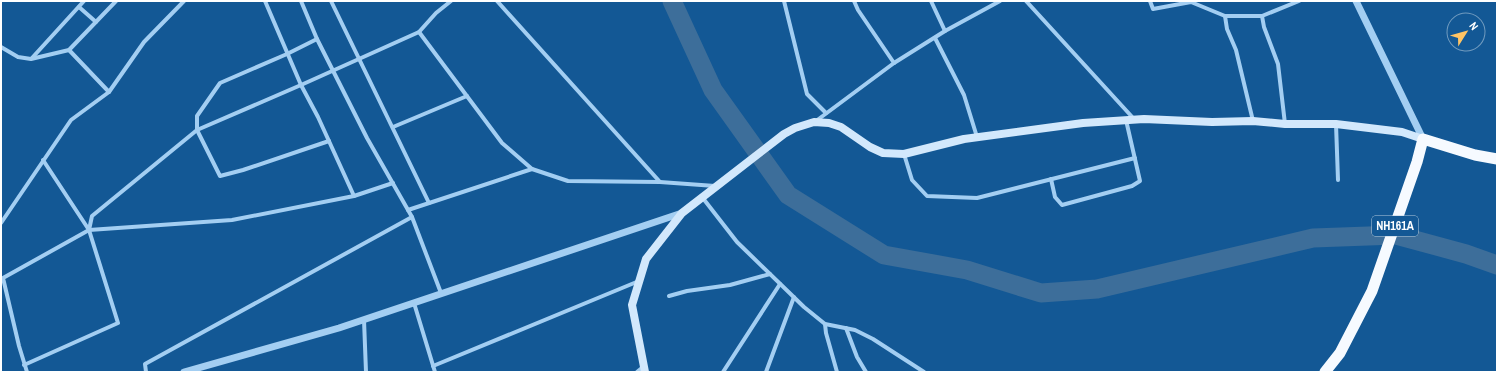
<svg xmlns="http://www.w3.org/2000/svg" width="1498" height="373" font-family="'Archivo Narrow',sans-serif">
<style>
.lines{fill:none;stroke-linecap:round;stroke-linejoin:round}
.river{stroke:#3d6e9a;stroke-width:19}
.minor{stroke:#a3cef2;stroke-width:4}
.tertiary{stroke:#a3cef2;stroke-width:7}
.secondary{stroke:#d2e8fc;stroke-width:8}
.trunk{stroke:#f6faff;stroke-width:11}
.labels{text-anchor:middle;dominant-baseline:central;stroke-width:4;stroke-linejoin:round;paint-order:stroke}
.shield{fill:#135895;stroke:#b8cddf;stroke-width:1}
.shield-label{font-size:12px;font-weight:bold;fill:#fff}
</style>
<rect width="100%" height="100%" fill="#135895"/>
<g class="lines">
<path class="river" d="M672,1L713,90L788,195L884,255L967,270L1041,293L1097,289L1313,238L1396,235L1466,254L1497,265"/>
<g class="minor">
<path d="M265,1L301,85L318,117L354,196"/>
<path d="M301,1L317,39L367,138L412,217"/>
<path d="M331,1L429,203"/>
<path d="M497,1L660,182"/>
<path d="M784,1L807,94L826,113"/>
<path d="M854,1L858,10L894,63"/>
<path d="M931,1L945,31"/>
<path d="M1026,1L1134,119"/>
<path d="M1150,1L1153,9L1191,2L1225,16H1262L1299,1"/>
<path d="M79,7L96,22"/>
<path d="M1225,16L1227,29L1236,50L1253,121"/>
<path d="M1262,16L1264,27L1278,64L1285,124"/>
<path d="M419,32L502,143L532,169L568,181L660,182L715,186"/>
<path d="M935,38L964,95L977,137"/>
<path d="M317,39L287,54L220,83L197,116V130L220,176L243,170L329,141"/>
<path d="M1,47L18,57L31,59L69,50L116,1"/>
<path d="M69,50L109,92"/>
<path d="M32,58L84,1"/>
<path d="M816,121L894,63L945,31L1000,1"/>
<path d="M1336,124L1338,180"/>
<path d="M393,127L467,96"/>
<path d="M904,154L912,180L927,196L977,198L1135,158"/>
<path d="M43,160L89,230"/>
<path d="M1051,179L1055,197L1062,205L1132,186L1140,181L1126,120"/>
<path d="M702,197L737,242L804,307L825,324L855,330L873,339L924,372"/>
<path d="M408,210L532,169"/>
<path d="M1,223L71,120L109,92L144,42L184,1"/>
<path d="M669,296L687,291L730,285L770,274"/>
<path d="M414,303L435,372"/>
<path d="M364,320L366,372"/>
<path d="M825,324L826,333L837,372"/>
<path d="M846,328L857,357L866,372"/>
<path d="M24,365L118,323L89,230L92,216L197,130L301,85L419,32L436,13L451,1"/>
<path d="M433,366L639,281"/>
<path d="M27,372L19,346L3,278L89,230L232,220L354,196L393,183"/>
<path d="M146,372L145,364L412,217L441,293"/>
<path d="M637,372L643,367"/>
<path d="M723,372L780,284"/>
<path d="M766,372L794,297"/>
</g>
<g class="tertiary">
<path d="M1356,1L1423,139"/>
<path d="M184,372L339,328L682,213"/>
</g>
<path class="secondary" d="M645,372L632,305L646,259L682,213L784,134L795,128L814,122L829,123L841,127L870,147L883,153L904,154L964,139L1083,123L1144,119L1212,122L1253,121L1285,124H1336L1402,132L1423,139"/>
<path class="trunk" d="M1325,372L1340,353L1372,291L1417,162L1423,139L1475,155L1497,159"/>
</g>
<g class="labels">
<rect class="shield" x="1372" y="216" width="46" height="20" rx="3"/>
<g class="shield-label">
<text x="1395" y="226">NH161A</text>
</g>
</g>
<rect width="1498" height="373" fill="none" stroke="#ffffff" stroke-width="4"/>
<g transform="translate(1466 32) rotate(53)"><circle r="19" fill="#135895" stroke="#719bbf"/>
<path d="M0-3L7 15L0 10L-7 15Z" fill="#ffc464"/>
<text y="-6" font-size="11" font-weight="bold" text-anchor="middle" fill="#ffffff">N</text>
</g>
</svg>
